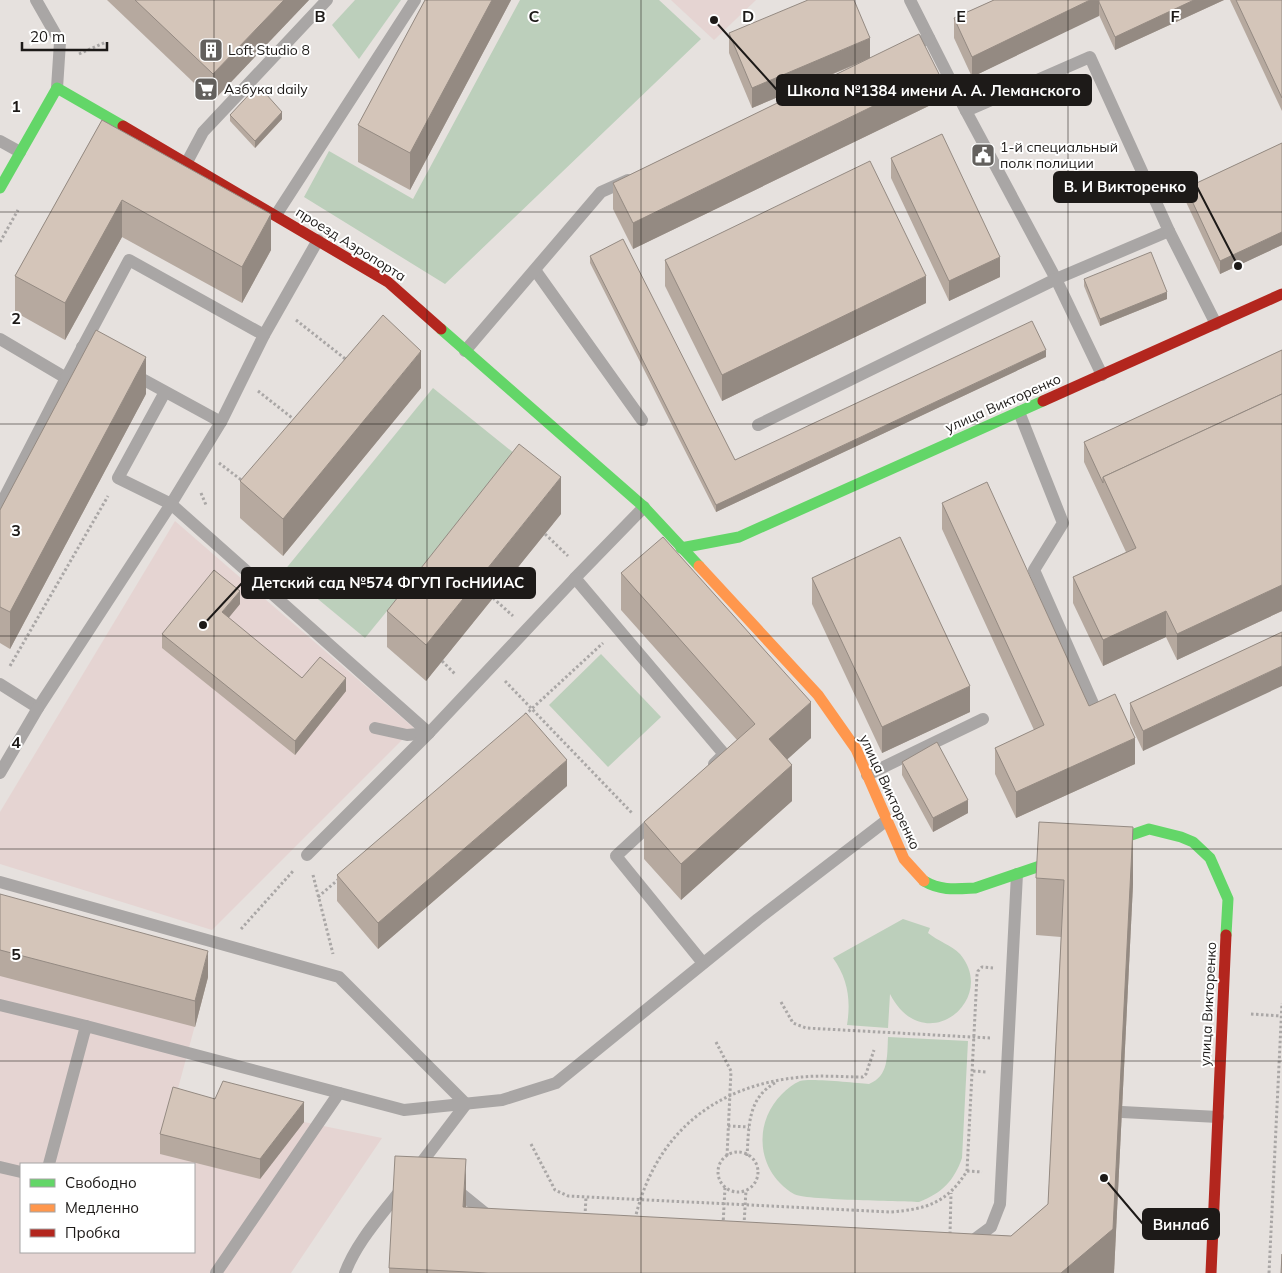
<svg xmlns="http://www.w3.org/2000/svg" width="1282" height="1273" font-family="Mulish,sans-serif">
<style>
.commercial{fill:#e5d4d2;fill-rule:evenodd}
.green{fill:#bccfbb}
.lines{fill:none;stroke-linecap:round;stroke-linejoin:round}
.path{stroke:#aaa7a6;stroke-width:3;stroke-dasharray:2.5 2.5;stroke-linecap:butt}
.lane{stroke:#a9a6a5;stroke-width:12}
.fast{stroke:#63d668;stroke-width:11}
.slow{stroke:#ff974d;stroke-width:11}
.jam{stroke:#b3261e;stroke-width:11}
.wall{fill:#b6a99f}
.shaded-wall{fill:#948a82}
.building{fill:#d4c5b9;stroke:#948a82}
.grid{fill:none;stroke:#1d1a18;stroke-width:1;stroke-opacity:0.55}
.labels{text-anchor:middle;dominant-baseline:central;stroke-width:4;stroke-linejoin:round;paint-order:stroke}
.poi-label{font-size:14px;fill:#1d1a18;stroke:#fff;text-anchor:start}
.street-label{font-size:14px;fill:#1d1a18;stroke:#fff}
.grid-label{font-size:16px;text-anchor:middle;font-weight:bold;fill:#1d1a18;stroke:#fff;stroke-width:4;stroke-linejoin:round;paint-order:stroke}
.leader{fill:none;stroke:#1d1a18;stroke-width:2}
.callout-dot{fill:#1d1a18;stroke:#fff;stroke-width:2}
.callout{fill:#1d1a18;stroke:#1d1a18;stroke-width:2}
.callout-label{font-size:15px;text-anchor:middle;font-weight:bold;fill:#fff}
</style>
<rect width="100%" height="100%" fill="#e6e1de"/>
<g class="commercial">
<path d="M671,0H756L714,40Z"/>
<path d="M175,521L414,728L212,930L0,864V812Z"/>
<path d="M0,920L208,977L173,1107L304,1122L382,1138L291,1273H0ZM21,1164H194V1252H21Z"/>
</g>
<g class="green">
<path d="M355,0H401L359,59L332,25Z"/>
<path d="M520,0H659L701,39L445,284L304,197L329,151L413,199Z"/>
<path d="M433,388L515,454L365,638L284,571Z"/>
<path d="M601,654L661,717L608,767L549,705Z"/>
<path d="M903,919L930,928L928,933C938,941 951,945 960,954C999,1000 924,1060 890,994L888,1028L847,1025C851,1000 848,979 833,958Z"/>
<path d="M888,1037L968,1041L962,1158C954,1181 942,1193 919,1202C901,1201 802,1200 794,1194C757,1172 752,1124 782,1094C787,1089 793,1084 800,1081C811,1078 854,1083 869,1084C889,1076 887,1056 888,1037Z"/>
</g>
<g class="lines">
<g class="path">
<path d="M79,54L106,42"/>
<path d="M0,242L18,210"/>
<path d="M296,320L348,361"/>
<path d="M258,391L296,421"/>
<path d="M219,463L244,482"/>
<path d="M201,493L206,505"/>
<path d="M545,534L568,556"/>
<path d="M493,598L513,616"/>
<path d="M442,661L456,675"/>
<path d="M10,666L108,496"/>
<path d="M505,681L632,813"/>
<path d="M525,715L603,643"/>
<path d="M313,875L333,954"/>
<path d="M318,897L340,878"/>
<path d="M241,929L294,870"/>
<path d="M781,1002L793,1023L806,1028L990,1038"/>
<path d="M1251,1014L1281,1016"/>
<path d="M716,1042L731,1071L727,1156"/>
<path d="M973,1071L987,1072"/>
<path d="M728,1126L749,1127"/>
<path d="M531,1144L555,1190L568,1196L891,1212C927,1209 947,1203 967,1171L977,975L978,971L982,967L993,968"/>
<circle cx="738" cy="1172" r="20"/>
<path d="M747,1156C749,1127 747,1097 777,1082"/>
<path d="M967,1171L982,1172"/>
<path d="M585,1216L586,1197"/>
<path d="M635,1219C655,1134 714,1085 802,1077C821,1075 843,1077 863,1077L866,1074L874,1050"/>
<path d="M723,1225L725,1188"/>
<path d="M744,1225L746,1190"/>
<path d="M950,1234L951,1193"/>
<path d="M1269,1273L1282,1003"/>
</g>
<g class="lane">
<path d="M36,0L60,42L57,88"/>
<path d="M910,0L966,111"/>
<path d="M907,48L929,38"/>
<path d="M1090,57L1169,231L1056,279L966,111Z"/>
<path d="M0,141L20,152"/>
<path d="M187,162L203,132L327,0"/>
<path d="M276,215L415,0"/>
<path d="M1169,231L1216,324"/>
<path d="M535,270L642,420"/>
<path d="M0,339L66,378L0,506"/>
<path d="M82,347L100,356"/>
<path d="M465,351L601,192L628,180"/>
<path d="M133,374L221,422L171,504L118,478L165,392"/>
<path d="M66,378L129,260L264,335L318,240"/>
<path d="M1019,412L1063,523L1034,570L1094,706"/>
<path d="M221,422L264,335"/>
<path d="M758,425L1056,279L1102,375"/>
<path d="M575,578L644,507"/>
<path d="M0,684L38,708L171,504L429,733L575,578L724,754L714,764"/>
<path d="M375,728L407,735L429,733"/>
<path d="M0,773L38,708"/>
<path d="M867,775L983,719"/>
<path d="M656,819L616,856L703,963"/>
<path d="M307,855L429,733"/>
<path d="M0,882L339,977L466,1104L422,1162"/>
<path d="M0,1005L86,1026"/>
<path d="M1122,1112L1218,1117"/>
<path d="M49,1164L86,1026L404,1110L502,1100L556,1083L758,919L887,820"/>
<path d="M0,1167L21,1172"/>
<path d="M454,1188L491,1218"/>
<path d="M968,1244L991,1227L1000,1204L1017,874"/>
<path d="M216,1273L339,1093"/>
<path d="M345,1273C357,1241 382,1215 402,1188"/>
</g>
<g class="fast">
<path d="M0,188L57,88L123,126"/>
<path d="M441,329L644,507L699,566"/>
<path d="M681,548L739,537L1043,401"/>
<path d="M924,881C941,891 956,889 975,888L1149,829L1181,837L1193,842L1210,858L1228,899L1226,935"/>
</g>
<path class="slow" d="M699,566L818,695L856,749L904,859L924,881"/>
<g class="jam">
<path d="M123,126L388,282L441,329"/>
<path d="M1043,401L1282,294"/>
<path d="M1211,1273L1226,935"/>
</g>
</g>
<g class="wall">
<path d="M107,0H309L213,101Z"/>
<path d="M425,0H511L410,190L358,162V125Z"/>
<path d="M994,0H1224L1115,50L1099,15L972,77L954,38V18Z"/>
<path d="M1230,0H1282V111Z"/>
<path d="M729,33L870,58L939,101L633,249L613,209V183L862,62L752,108L729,53Z"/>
<path d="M230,115L282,119L255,148L230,121Z"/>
<path d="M102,120L271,250L242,303L122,237L65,340L15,312V276Z"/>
<path d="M1282,143V245L1220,274L1186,202V188Z"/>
<path d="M891,158L1000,277L949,301L891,178Z"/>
<path d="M590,256L735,460L1046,357L716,512L590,263Z"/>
<path d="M665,260L926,303L722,401L665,286Z"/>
<path d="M1084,279L1167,299L1100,326L1084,286Z"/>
<path d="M1282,350V611L1177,660L1166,637L1103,666L1073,603V577L1126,552L1084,462V442Z"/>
<path d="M421,388L283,556L240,518V481Z"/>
<path d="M146,394L10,649L0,643V510Z"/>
<path d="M942,503L1089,706L1135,764L1016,818L995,774V748L1034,730L942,529Z"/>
<path d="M561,514L426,681L387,647V611Z"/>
<path d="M621,573L811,738L787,759L792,801L681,900L644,859V822L737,740L621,610Z"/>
<path d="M812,578L970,712L882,753L812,604Z"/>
<path d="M240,604L228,618L302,678L346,691L295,755L162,648V634Z"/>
<path d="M1282,632L1143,751L1130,723V703Z"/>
<path d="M902,762L968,813L933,832L902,775Z"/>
<path d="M567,786L378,949L337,901V875Z"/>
<path d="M1036,878L1133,884L1114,1273H389V1268L466,1208L1011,1236L1048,1204L1061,937L1036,935Z"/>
<path d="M0,894L208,977L195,1027L0,976Z"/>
<path d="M215,1099L304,1122L260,1179L160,1154V1134Z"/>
</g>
<g class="shaded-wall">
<path d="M284,0H309L213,101V74Z"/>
<path d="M492,0H511L410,190V153Z"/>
<path d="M1090,0H1099V16L972,77V57Z"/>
<path d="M1194,0H1224L1115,50V37Z"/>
<path d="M870,38V58L752,108V88Z"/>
<path d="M939,74V101L633,249V223Z"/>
<path d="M282,112V119L255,148V141Z"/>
<path d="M122,200V237L65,340V303Z"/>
<path d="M271,214V250L242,303V267Z"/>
<path d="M1282,232V245L1220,274V261Z"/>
<path d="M1000,257V277L949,301V281Z"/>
<path d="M926,276V303L722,401V375Z"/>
<path d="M1167,292V299L1100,326V319Z"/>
<path d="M1046,350V357L716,512V505Z"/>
<path d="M421,351V388L283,556V519Z"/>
<path d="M146,357V394L10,649V612Z"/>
<path d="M561,477V514L426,681V645Z"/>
<path d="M1282,585V611L1177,660V634Z"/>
<path d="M240,591V604L222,626V612Z"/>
<path d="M1166,611V637L1103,666V640Z"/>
<path d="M1282,666V686L1143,751V731Z"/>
<path d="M346,678V691L295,755V741Z"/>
<path d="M970,686V712L882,753V727Z"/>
<path d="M811,702V738L769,776V739Z"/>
<path d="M1135,738V764L1016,818V792Z"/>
<path d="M567,760V786L378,949V923Z"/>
<path d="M792,765V801L681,900V864Z"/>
<path d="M968,800V813L933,832V818Z"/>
<path d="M1133,827V884L1114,1273H1061Z"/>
<path d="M208,951V977L195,1027V1001Z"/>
<path d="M304,1102V1122L260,1179V1159Z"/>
<path d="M466,1159V1217L463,1207Z"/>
</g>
<g class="building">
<path d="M135,0H284L213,74Z"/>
<path d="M425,0H492L410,153L358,125Z"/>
<path d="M808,0H854L870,38L752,88L729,33Z"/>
<path d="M994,0H1090L972,57L954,18Z"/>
<path d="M1099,0H1194L1115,37L1099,2Z"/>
<path d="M1236,0H1282V98Z"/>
<path d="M919,34L939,74L633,223L613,183Z"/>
<path d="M258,85L282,112L255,141L230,115Z"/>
<path d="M102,120L271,214L242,267L122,200L65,303L15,276Z"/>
<path d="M942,134L1000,257L949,281L891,158Z"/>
<path d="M1282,143V232L1220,261L1186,188Z"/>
<path d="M870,161L926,276L722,375L665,260Z"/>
<path d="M623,239L735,460L1032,321L1046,350L716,505L590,256Z"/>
<path d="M1151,252L1167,292L1100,319L1084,279Z"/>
<path d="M383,315L421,351L283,519L240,481Z"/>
<path d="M96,330L146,357L10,612L0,607V510Z"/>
<path d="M1282,350V394L1103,477V483L1084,442Z"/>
<path d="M1282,394V585L1177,634L1166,611L1103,640L1073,577L1136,548L1103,477Z"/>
<path d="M519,444L561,477L426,645L387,611Z"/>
<path d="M987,482L1089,706L1115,694L1135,738L1016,792L995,748L1044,725L942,503Z"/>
<path d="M663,537L811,702L769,739L792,765L681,864L644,822L755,724L621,573Z"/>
<path d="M900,537L970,686L882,727L812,578Z"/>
<path d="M214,570L240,591L222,612L302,678L320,657L346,678L295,741L162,634Z"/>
<path d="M1282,632V666L1143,731L1130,703Z"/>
<path d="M526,713L567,760L378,923L337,875Z"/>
<path d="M937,742L968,800L933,818L902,762Z"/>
<path d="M1039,822L1133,827L1113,1229L1061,1273H488L389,1268L395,1156L466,1159L463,1207L1011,1236L1048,1204L1064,880L1036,878Z"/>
<path d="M0,894L208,951L195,1001L0,950Z"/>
<path d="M223,1081L304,1102L260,1159L160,1134L173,1087L215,1099Z"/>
<path d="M1282,1254V1273H1281Z"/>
</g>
<path class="grid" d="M214,0V1273M427,0V1273M641,0V1273M855,0V1273M1068,0V1273M0,212H1282M0,424H1282M0,636H1282M0,849H1282M0,1061H1282"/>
<defs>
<g id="building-square" transform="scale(1.25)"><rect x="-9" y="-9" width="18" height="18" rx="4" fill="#63605d" stroke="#fff"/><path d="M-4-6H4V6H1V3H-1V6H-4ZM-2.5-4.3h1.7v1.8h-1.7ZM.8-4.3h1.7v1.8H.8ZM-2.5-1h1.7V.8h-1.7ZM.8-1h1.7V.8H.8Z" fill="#fff"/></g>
<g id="supermarket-square" transform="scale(1.25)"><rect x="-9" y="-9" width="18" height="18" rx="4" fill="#63605d" stroke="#fff"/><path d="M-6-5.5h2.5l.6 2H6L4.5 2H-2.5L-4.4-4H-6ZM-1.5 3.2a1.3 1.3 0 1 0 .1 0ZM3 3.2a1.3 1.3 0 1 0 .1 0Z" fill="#fff"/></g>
<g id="civic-square" transform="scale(1.25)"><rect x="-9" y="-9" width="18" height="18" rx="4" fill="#63605d" stroke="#fff"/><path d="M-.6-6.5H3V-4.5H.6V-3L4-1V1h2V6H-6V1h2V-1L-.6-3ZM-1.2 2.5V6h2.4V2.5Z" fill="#fff"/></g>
</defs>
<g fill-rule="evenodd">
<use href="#building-square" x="211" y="50"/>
<use href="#supermarket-square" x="206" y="89"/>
<use href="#civic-square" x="983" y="155"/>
</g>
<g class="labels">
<g class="poi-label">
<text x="228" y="50">Loft Studio 8</text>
<text x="224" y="89">Азбука daily</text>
<text x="1000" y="147">1-й специальный<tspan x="1000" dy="16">полк полиции</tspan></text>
</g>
<g class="street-label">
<text transform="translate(351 244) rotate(32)">проезд Аэропорта</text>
<text transform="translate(1003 403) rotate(-24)">улица Викторенко</text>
<text transform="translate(890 792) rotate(65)">улица Викторенко</text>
<text transform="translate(1208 1004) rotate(-87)">улица Викторенко</text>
</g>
</g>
<g class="grid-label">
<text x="320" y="22">B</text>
<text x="534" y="22">C</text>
<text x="748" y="22">D</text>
<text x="961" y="22">E</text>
<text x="1175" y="22">F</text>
<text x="16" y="112">1</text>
<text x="16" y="324">2</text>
<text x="16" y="536">3</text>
<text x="16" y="748">4</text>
<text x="16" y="960">5</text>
</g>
<path class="leader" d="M714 20L777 90M1238 266L1197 187M203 625L242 583M1104 1178L1143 1224"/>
<g class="callout-dot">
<circle cx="714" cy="20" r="5"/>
<circle cx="1238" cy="266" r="5"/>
<circle cx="203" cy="625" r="5"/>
<circle cx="1104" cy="1178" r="5"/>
</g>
<g class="callout">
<rect x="777" y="75" width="314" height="30" rx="5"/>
<rect x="1054" y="172" width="143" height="30" rx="5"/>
<rect x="242" y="568" width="293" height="30" rx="5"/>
<rect x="1143" y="1209" width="76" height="30" rx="5"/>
</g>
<g class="callout-label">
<text x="934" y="96">Школа №1384 имени А. А. Леманского</text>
<text x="1125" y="192">В. И Викторенко</text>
<text x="388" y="588">Детский сад №574 ФГУП ГосНИИАС</text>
<text x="1181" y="1230">Винлаб</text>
</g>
<rect x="20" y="1163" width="175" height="90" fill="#ffffff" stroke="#a5a3a3"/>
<rect x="30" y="1179" width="25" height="8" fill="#63d668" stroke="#a5a3a3"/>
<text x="65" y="1188" font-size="15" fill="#1d1a18">Свободно</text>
<rect x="30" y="1204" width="25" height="8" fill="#ff974d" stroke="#a5a3a3"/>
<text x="65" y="1213" font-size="15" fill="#1d1a18">Медленно</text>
<rect x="30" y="1229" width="25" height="8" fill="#b3261e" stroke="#a5a3a3"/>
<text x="65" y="1238" font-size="15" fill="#1d1a18">Пробка</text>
<path d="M22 42v8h85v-8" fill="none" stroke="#1d1a18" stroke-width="2.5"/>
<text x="30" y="42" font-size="15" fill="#1d1a18" stroke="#ffffff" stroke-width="4" paint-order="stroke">20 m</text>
</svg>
